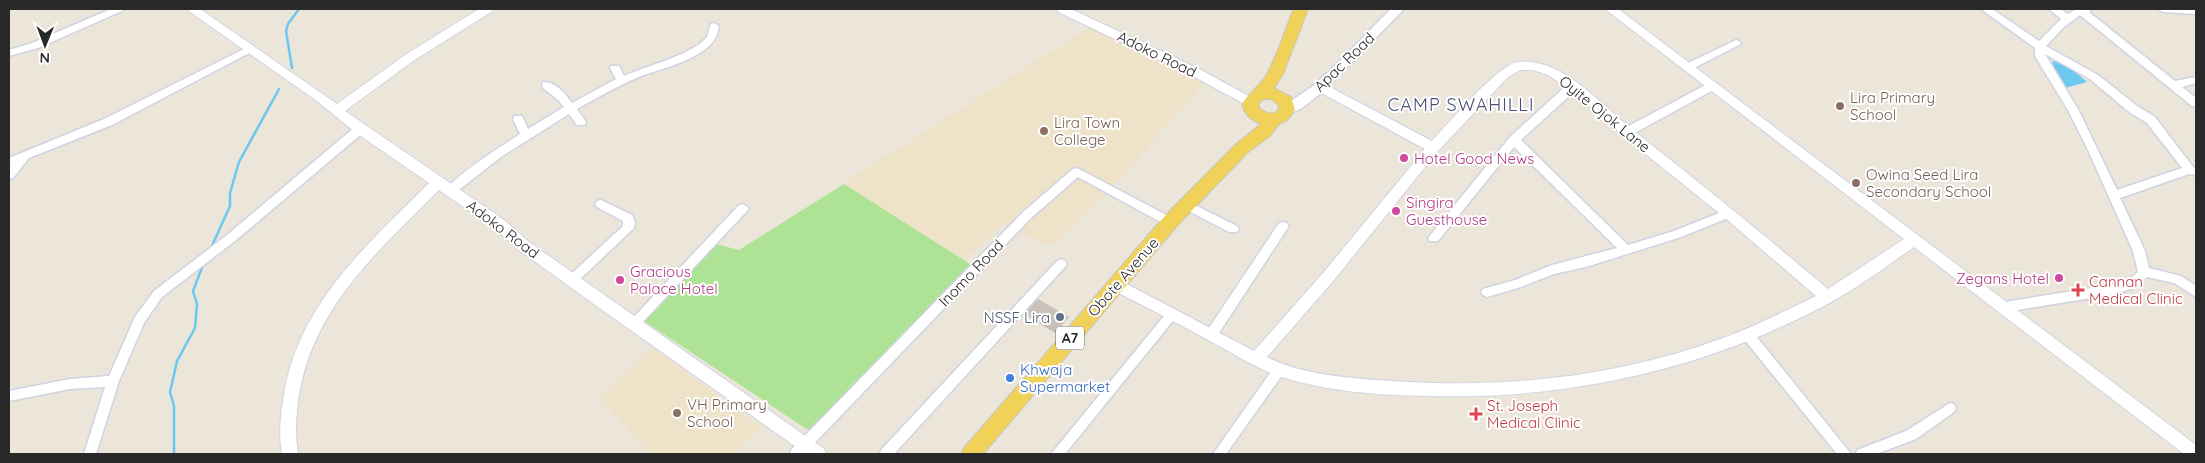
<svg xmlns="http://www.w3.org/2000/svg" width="2205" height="463" font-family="Quicksand,sans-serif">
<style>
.education{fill:#eee3c9}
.green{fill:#aee396}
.water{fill:#6cc8ef}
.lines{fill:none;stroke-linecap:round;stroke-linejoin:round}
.stream{stroke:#6cc8ef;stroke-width:2.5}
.building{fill:#c7c1ba}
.minor-casing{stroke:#d0d3e2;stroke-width:3}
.tertiary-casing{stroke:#d0d3e2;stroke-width:2}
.secondary-casing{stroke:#d0d3e2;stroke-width:3}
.primary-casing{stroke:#c7c7c7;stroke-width:2}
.minor{fill:#fff;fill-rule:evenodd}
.tertiary{fill:#fff;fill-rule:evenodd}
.secondary{fill:#fff;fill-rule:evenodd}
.primary{fill:#f1d259;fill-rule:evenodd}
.education-dot{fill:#8d6e63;stroke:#fff;stroke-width:2}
.hotel-dot{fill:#d1479c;stroke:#fff;stroke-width:2}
.health-dot{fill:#e0444e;stroke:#fff;stroke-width:2}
.service-dot{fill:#5c6f8a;stroke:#fff;stroke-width:2}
.shop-dot{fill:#3f7fe0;stroke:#fff;stroke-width:2}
.labels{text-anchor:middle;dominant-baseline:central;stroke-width:4;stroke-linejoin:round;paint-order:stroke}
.shield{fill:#fff;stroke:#696969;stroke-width:1}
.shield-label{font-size:14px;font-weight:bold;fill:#292929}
.street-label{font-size:15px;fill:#292929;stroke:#fff}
.education-label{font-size:15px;fill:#785e54;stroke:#fff;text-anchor:start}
.hotel-label{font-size:15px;fill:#b23c85;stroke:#fff;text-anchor:start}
.health-label{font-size:15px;fill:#be3a42;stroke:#fff;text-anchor:start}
.service-label{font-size:15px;fill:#4e5e75;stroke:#fff;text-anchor:end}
.shop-label{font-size:15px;fill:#366cbe;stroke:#fff;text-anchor:start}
.quarter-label{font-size:18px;letter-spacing:1px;fill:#49507a;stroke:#fff}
</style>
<rect width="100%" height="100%" fill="#ebe5da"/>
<g class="education">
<path d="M1092,26L1203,84L1120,179L1051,247L1004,224L963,260L843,183Z"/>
<path d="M654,348L761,428L736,454H652L600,398Z"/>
</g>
<path class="green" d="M844,184L973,266L808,430L641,319L712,243L739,250Z"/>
<path class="water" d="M2054,61L2073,70L2087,82L2065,88L2054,73L2051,63Z"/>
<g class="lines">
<g class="stream">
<path d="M292,68L286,31L288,24L299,9"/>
<path d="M211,248L230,206V193L239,162L279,89"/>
<path d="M174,454V406L170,392L177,361L195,328L197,304L193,291L203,265"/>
</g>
</g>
<path class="building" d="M1038,299L1069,317L1055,333L1024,314Z"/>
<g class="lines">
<g class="minor-casing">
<g id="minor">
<path d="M111,9H124L122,11L38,48L9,56V50L32,43Z"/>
<path d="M1981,9H1992L2039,41L2061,19L2049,9H2060L2068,14L2076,9H2092L2089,12L2175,81L2196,77V83L2182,87L2196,98V107L2192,106L2080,15L2064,27L2046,46L2098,75L2137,106L2155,117L2193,167L2196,169V175L2189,174L2120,198L2145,251L2149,268L2181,276L2196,286V297L2174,283L2147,277L2136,287L2116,294L2005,312L2001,310L1999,307L2001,304L2005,302L2116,284L2128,280L2138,272L2133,251L2088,150L2069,112L2035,56V48ZM2045,54L2090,79L2129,112L2147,123L2182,168L2117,190L2079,111Z"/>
<path d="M2158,9H2196V14L2163,12Z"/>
<path d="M714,23L719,26C718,34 715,40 709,46C690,63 662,68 639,77C617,86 597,98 577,109L586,122L585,125H577L569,114L501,157L455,193H447L446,190C455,175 503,145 520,134L513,119L514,116H522L528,129L564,107L558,100L543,88L542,85L543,82C555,81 566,94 572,103L616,79L610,68L611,66H619L624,76C643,67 699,53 708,35C709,31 709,27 711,24Z"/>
<path d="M1736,40L1739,41L1741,43L1739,45L1692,69H1684L1683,67L1684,65Z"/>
<path d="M250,46L253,47L255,49L253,51L112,125L29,158L13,178L9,179V168L11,165L9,166V158L104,119Z"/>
<path d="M1713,81L1718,85L1717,88L1631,135H1623L1622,132L1623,129Z"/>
<path d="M1573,82L1578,86L1577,89L1521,140L1628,245L1674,231L1729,209L1735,213L1733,216L1681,237L1586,267L1554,274L1521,287L1487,297L1483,295L1481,292L1483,289L1515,280L1552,265L1617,248L1514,147L1438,241H1430L1428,238L1510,137L1569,83Z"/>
<path d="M360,125L364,126L365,129L364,132L235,241L162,297L144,323L119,381L96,454H84L105,387L70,389L9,401V391L70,379L109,376L135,317L154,291L227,235L356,126Z"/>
<path d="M1077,168L1174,219L1176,222L1174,225H1166L1078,177L1031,218L804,454H790L791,450L1023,212L1073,169Z"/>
<path d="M601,200L632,215L635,222L634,228L576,283H568L566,280L568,277L623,226V221L597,207L595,204L597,201Z"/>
<path d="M1185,200L1237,226L1239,229L1237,232H1229L1181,207L1179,204Z"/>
<path d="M743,204L749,208L747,211L638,327L634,329L630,327L628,324L630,321L739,205Z"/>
<path d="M1283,222L1287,223L1289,226L1287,229L1215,339L1211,340L1207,339L1205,335L1207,331L1279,223Z"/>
<path d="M1061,259L1065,261L1067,264L1065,267L894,454H880L881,450L1057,261Z"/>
<path d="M1172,309L1176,311L1178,314L1176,317L1065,454H1051L1168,311Z"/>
<path d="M1748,330L1752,331L1851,454H1837L1744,339L1742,335L1744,331Z"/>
<path d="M1279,365L1283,366L1285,370L1283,374L1226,454H1213L1275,366Z"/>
<path d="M1950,403L1954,404L1956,408L1954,412L1916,439L1876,454H1856L1857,450L1906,431Z"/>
</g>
</g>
<g class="tertiary-casing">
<g id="tertiary">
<path d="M186,9H200L337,104L405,55L479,9H493L491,12L413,61L345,111L504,220L529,242L824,449L826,454H806L598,307L519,250L494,228L439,190C377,252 311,309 298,401C296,419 295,436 298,454H282C279,437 280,419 283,401C296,306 365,247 429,183L355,132L317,101Z"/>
<path d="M1056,9H1071L1201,70L1254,99L1256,102L1254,105H1246L1193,76L1058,12Z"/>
<path d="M1605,9H1618L2196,445V454H2184L1914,247C1887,266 1860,286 1831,302C1708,369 1569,400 1429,396C1379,395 1327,392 1279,376C1255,368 1233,353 1210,341C1178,323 1144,306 1111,289L1109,285L1111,281L1116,279L1121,281L1254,351L1324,272L1425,149L1316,90L1314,87L1316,84H1324L1432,141C1448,124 1497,66 1517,62C1529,60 1546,64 1557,70C1586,85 1609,111 1634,131C1700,183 1764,235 1828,289L1904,239ZM1520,70H1533L1548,75L1569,89L1622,135L1724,217L1816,296C1785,311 1755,326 1723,338C1617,377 1504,389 1392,381C1350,378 1305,376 1267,357L1334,280L1438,151L1508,77Z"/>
</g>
</g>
<g class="secondary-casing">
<path id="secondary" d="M1391,9H1404L1325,90L1302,108L1287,115L1282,113L1280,110C1283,105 1307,91 1314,85C1341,62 1365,34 1391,9Z"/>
</g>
<g class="primary-casing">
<path id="primary" d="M1294,9H1308L1283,74L1274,88L1291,97L1295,110L1286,121L1280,123L1270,136L1247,153L1176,227L983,454H961L964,448L1164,217L1235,145L1261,124C1251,120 1245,115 1242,104C1249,92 1260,87 1267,74C1278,54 1285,30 1294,9ZM1265,99H1271L1278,104L1279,109L1275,113H1267L1259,108V102Z"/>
</g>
<use href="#minor" class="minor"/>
<use href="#tertiary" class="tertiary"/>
<use href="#secondary" class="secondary"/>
<use href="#primary" class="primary"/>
</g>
<g class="education-dot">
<circle cx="1840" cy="106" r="5"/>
<circle cx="1044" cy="131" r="5"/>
<circle cx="1856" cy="183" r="5"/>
<circle cx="677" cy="413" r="5"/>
</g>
<g class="hotel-dot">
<circle cx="1404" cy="158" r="5"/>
<circle cx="1396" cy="211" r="5"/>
<circle cx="2059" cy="278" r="5"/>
<circle cx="620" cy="280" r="5"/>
</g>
<g class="health-dot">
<path d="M2075.5 282.5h5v5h5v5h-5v5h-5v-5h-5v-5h5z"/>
<path d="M1473.5 406.5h5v5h5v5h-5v5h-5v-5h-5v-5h5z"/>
</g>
<circle class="service-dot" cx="1060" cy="317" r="5"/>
<circle class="shop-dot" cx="1010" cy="378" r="5"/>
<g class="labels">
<rect class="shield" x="1056" y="326.5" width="28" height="23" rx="4"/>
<g class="shield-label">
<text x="1070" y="338">A7</text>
</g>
<g class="street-label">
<text transform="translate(1157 54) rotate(26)">Adoko Road</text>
<text transform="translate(1344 62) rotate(-44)">Apac Road</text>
<text transform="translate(1605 114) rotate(39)">Oyite Ojok Lane</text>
<text transform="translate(503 229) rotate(37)">Adoko Road</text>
<text transform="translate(971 273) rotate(-46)">Inomo Road</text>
<text transform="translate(1123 277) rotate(-49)">Obote Avenue</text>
</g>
<g class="education-label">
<text x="1850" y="97">Lira Primary<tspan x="1850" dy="17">School</tspan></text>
<text x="1054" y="122">Lira Town<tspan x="1054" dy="17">College</tspan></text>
<text x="1866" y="174">Owina Seed Lira<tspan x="1866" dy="17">Secondary School</tspan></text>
<text x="687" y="404">VH Primary<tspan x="687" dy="17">School</tspan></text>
</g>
<g class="hotel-label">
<text x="1414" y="158">Hotel Good News</text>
<text x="1406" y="202">Singira<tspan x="1406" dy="17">Guesthouse</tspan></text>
<text x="630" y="271">Gracious<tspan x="630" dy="17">Palace Hotel</tspan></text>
<text x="2049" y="278" text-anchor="end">Zegans Hotel</text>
</g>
<g class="health-label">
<text x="2089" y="281">Cannan<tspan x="2089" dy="17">Medical Clinic</tspan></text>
<text x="1487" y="405">St. Joseph<tspan x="1487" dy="17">Medical Clinic</tspan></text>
</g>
<g class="service-label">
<text x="1050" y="317">NSSF Lira</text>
</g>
<g class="shop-label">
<text x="1020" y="369">Khwaja<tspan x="1020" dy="17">Supermarket</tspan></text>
</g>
<g class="quarter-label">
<text x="1461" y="104">CAMP SWAHILLI</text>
</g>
</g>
<rect width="2205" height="463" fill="none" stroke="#292929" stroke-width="20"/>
<g transform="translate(45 45) rotate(181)" stroke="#ffffff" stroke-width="4" paint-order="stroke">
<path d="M0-4L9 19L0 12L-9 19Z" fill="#292929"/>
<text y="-8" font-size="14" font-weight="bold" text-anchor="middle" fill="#292929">N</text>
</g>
</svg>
